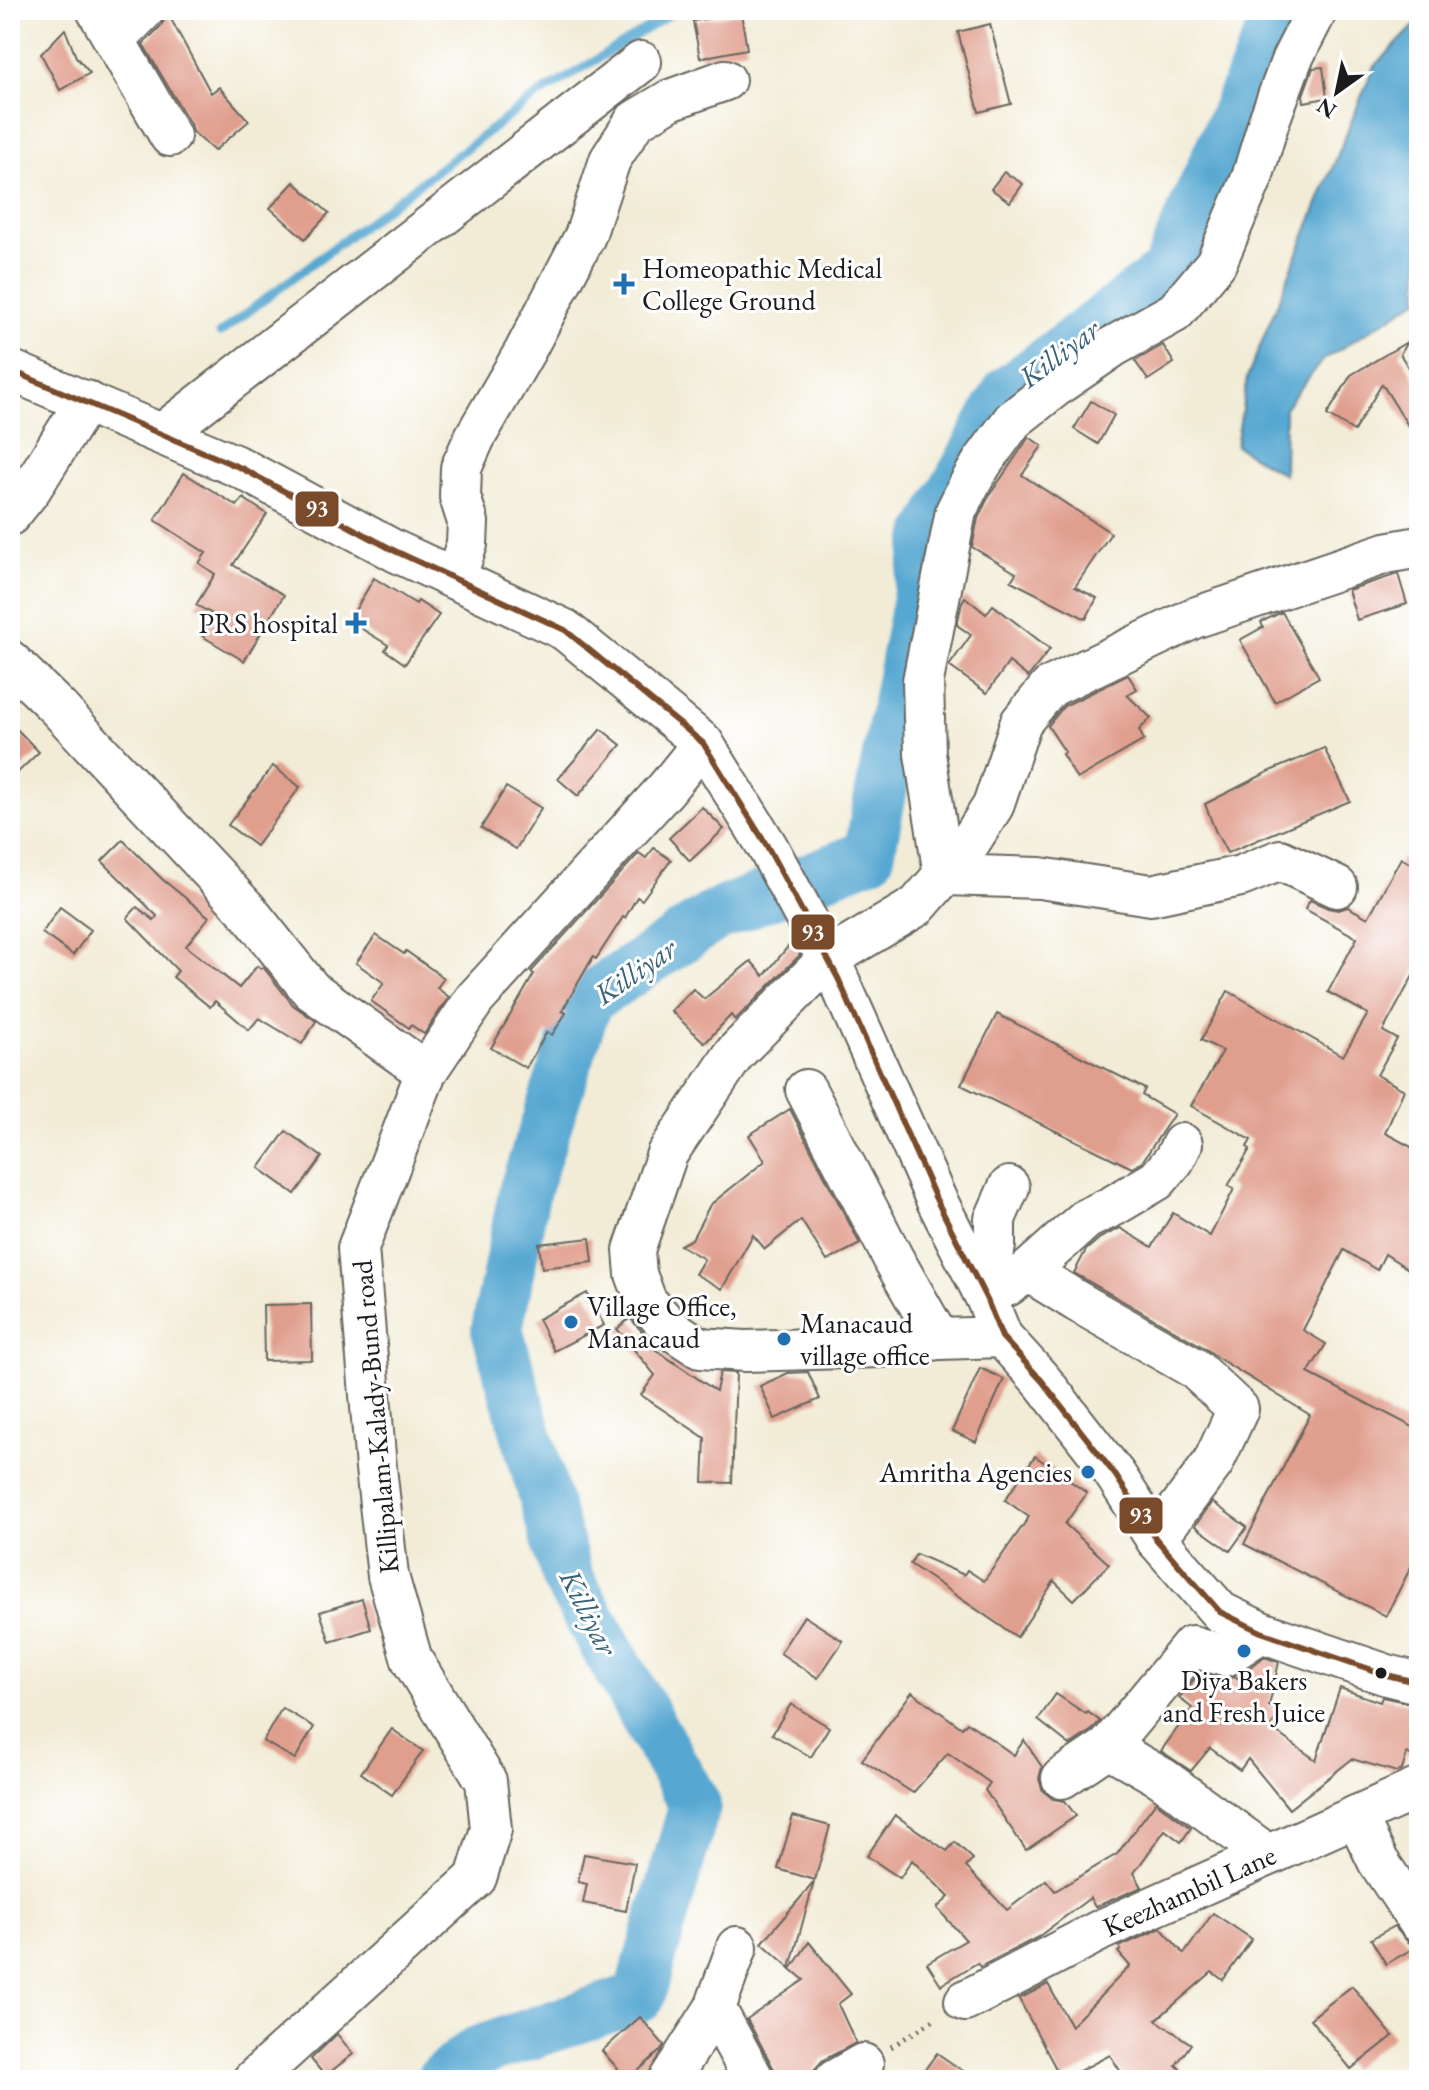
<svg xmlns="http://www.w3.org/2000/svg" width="1429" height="2090" font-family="'EB Garamond',serif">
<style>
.water{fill:#57a7d1;stroke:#3a6276;stroke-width:2}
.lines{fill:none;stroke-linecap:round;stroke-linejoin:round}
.stream{stroke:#57a7d1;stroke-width:9}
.river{stroke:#57a7d1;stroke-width:52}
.building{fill:#e09e8d}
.minor-casing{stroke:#67655d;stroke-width:44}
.path{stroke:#67655d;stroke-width:5;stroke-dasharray:2 6;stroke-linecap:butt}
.minor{stroke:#fff;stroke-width:40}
.bus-1-casing{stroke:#fff;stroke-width:12}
.bus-1{stroke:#7a4b2a;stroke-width:6}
.poi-dot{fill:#1f6fb2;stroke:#fff;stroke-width:3}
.bus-dot{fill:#1c1c1c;stroke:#fff;stroke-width:3}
.labels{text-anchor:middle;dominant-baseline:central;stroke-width:6;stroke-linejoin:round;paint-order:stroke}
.poi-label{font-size:28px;fill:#1c1c1c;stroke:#fff;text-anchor:start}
.street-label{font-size:28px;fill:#1c1c1c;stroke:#fff}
.water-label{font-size:30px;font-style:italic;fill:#3a6276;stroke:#fff}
.line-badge{stroke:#fff;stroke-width:3}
.badge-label{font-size:22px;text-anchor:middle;font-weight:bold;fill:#fff}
</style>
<rect width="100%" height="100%" fill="#fff"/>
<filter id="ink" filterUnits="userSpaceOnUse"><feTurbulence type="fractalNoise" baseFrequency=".0125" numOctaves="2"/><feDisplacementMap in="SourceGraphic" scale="16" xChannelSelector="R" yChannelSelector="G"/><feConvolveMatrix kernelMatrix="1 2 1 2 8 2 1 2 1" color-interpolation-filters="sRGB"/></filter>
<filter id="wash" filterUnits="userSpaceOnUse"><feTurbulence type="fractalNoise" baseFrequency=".006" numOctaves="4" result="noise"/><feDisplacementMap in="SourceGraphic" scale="32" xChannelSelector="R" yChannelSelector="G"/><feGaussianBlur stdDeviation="1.8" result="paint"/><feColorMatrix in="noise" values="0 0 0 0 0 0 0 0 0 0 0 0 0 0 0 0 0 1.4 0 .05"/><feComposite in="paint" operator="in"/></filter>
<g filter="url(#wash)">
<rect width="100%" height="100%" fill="#f2ecd7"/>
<path class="water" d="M1419,21V299L1322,361L1285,408L1284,475L1236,446L1247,378L1373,68Z"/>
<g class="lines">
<path class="stream" d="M220,333L529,101L677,10"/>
<path class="river" d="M441,2080L477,2052L639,1997L695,1805L567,1577L497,1329L525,1189L587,1000L716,915L869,855L930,536L1008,392L1167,272L1281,10"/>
</g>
<g id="blocks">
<g class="building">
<path d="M166,10L211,93L219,87L249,121L214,151L192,131L190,124L143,44L161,26L166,17Z"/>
<path d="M741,13L747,49L700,58L693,21Z"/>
<path d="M990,24L1011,104L979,112L958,32Z"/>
<path d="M65,29L76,57L90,73L60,90L41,54Z"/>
<path d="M1323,67L1327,98L1304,102L1303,95L1313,68Z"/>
<path d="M1004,172L1023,184L1010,202L991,189Z"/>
<path d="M294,182L329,213L305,239L270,208Z"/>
<path d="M1407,342L1400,354L1419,385V443L1382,384L1354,431L1327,415L1351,375Z"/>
<path d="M1163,345L1174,363L1148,380L1135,361Z"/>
<path d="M1091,401L1114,415L1098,444L1074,429Z"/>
<path d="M1029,437L1042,446L1022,475L1111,533L1075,587L1097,598L1086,619L1011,581L1016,573L972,547L978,518L989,496Z"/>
<path d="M184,473L237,506L243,498L267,514L233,565L284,595L244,661L202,636L214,615L196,605L215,574L199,563L206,553L155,520Z"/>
<path d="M1398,574L1407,604L1357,620L1348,590Z"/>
<path d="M374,578L416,604L418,601L439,615L405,664L385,650L388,645L349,621Z"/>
<path d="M965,597L986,614L993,605L1050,649L1028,677L1009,662L987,693L949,666L971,635L957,625L962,602Z"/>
<path d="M1282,612L1319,677L1275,702L1240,640L1263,627L1261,622Z"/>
<path d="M1128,675L1137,689L1127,695L1151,718L1139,730L1144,740L1077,779L1062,754L1065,752L1048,726L1064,706Z"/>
<path d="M10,722L39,752L10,780Z"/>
<path d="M601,729L621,745L578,796L558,779Z"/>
<path d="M1324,748L1350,801L1227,853L1215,830L1205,804L1268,772Z"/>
<path d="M273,766L300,787L256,846L228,825Z"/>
<path d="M506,787L541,808L516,849L481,828Z"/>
<path d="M702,807L724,829L690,861L669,838Z"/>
<path d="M123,840L162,879L209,917L186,946L239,988L257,966L261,969L263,967L293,1005L316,1021L302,1044L259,1018L249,1030L215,1001L210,1007L173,977L178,971L127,918L137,907L154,920L157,916L102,861Z"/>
<path d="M654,848L671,860L642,900L637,897L625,918L623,917L596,959L593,957L562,1011L566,1013L552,1035L547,1032L526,1068L491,1048L534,974L531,972L639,853L646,858Z"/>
<path d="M1401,858L1419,868V965L1383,1031L1397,1039L1377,1075L1404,1090L1385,1133L1419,1151V1276L1385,1254L1377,1270L1344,1250L1303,1330L1326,1344L1308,1373L1419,1430V1551L1386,1616L1244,1544L1310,1415L1218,1358L1205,1348L1074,1273L1086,1250L1100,1238L1120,1228L1152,1247L1173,1213L1210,1236L1234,1189L1228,1186L1250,1149L1247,1147L1251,1140L1191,1106L1223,1051L1201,1040L1228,991L1343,1056L1368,1014L1328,992L1357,938L1305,909L1310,900L1328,908L1338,910L1348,907L1368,918Z"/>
<path d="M60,907L91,930L73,955L42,933Z"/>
<path d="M376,935L404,954L406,951L444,978L437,988L449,997L424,1034L411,1025L409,1028L371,1001L384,983L356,963Z"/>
<path d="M790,944L796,948L800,955L735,1020L731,1015L705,1043L671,1011L693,989L704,999L751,961L764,976Z"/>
<path d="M997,1014L1145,1089L1142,1095L1174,1114L1142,1162L1132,1168L961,1085Z"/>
<path d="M790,1109L860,1244L827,1261L801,1220L765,1249L753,1235L722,1289L695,1274L704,1259L680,1245L692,1239L710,1205L765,1161L749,1135Z"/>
<path d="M286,1131L322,1157L295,1194L259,1168Z"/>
<path d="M590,1238L593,1262L542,1268L539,1244Z"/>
<path d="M587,1293L604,1325L554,1351L538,1319Z"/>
<path d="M311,1304L312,1360L264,1361L263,1305Z"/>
<path d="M630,1318L647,1337L643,1341L716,1391L720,1372L736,1373L732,1483L703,1482L705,1438L641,1395L655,1375L617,1329Z"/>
<path d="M980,1368L1004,1379L976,1442L952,1431Z"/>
<path d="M808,1372L820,1399L775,1419L760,1386L788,1373Z"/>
<path d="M1035,1456L1087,1493L1065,1524L1109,1564L1074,1600L1054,1581L1017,1637L910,1564L916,1554L964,1575L967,1570L984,1581L1029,1517L1005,1500Z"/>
<path d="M1212,1502L1247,1527L1230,1551L1195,1526Z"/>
<path d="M362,1599L371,1629L330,1642L320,1612Z"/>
<path d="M804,1616L843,1641L818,1678L780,1653Z"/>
<path d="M1264,1657L1279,1662L1269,1706L1280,1713L1270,1728L1316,1760L1340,1688L1380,1702L1382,1697L1419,1705V1760L1407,1753L1402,1770L1397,1772L1352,1759L1289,1809L1248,1759L1240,1770L1210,1748L1191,1771L1161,1751L1192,1708L1179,1698L1200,1672L1219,1678L1228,1679L1235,1676L1245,1684L1249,1668Z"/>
<path d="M912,1692L962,1728L967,1722L1014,1755L1024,1740L1042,1767L1039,1779L1043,1791L1053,1799L1065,1801L1076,1816L1026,1850L985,1790L990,1783L948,1753L913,1793L862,1760Z"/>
<path d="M1056,1694L1086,1714L1088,1712L1100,1721L1092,1730L1070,1745L1038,1720Z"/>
<path d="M791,1704L829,1727L811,1757L772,1734Z"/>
<path d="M282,1708L314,1727L295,1759L263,1741Z"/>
<path d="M392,1729L423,1751L392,1795L361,1773Z"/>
<path d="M1156,1802L1191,1828L1181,1842L1165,1830L1134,1873L1142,1887L1095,1907L1090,1898L1038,1937L980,1967L977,1963L941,1985L927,1963L966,1940L937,1908L949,1897L912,1860L900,1878L867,1856L895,1815L947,1851L955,1842L973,1859L966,1867L1007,1910L1046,1880L1055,1891L1117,1854Z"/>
<path d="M793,1816L830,1826L815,1880L778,1869Z"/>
<path d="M584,1854L635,1863L626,1911L583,1903L587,1884L578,1882Z"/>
<path d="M814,1882L790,1968L762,1943Z"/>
<path d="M1213,1913L1252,1939L1223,1980L1212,1972L1156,2020L1191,2044L1176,2065L1192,2080H1126L1110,2055L1062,2080L1019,1999L1048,1984L1071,2026L1130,1966L1118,1952L1121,1950L1119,1947L1161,1928L1184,1954Z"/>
<path d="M1394,1926L1408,1942L1419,1945L1386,1964L1371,1939Z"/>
<path d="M809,1942L851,1994L838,2004L856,2043L823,2060L815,2069L812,2080H777L774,2069L747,2019L804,1980L791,1969Z"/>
<path d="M1352,1986L1393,2036L1351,2069L1310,2019Z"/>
<path d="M640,2017L664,2045L660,2051L628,2080L602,2051Z"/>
<path d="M337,2034L353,2054L325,2076L311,2059Z"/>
<path d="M937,2053L976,2080H917Z"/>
</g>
</g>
</g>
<g filter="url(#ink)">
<use href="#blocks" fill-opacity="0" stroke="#67655d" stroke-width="2"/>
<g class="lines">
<g class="minor-casing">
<g id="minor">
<path d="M97,10L170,136"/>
<path d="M1317,10L1292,59L1269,121L1252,178L1216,263L1175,312L1114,346L1060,383L1013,420L982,463L969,485L956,511L923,681L925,754L944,875L1040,878L1151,895L1241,876L1280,860L1337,887"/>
<path d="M115,39L144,10"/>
<path d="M10,370L241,468L395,551L565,630L703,743L767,846L838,978L936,1199L987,1300L1002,1337L1042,1381L1116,1476L1156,1539L1220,1612L1261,1632L1387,1675L1419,1683"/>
<path d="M162,434L641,62"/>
<path d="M10,515L30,490L86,401"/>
<path d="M455,579L467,544L468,522L460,497L461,468L475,437L525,351L585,236L610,160L635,121L670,100L725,80"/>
<path d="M10,661L58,708L247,910L311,990L426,1072"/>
<path d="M806,1090L894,1260L939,1339"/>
<path d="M1028,1271L1078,1302L1194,1368L1238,1409L1213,1463L1156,1539"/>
<path d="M1007,1286L1028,1271L1086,1219L1113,1206L1157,1180L1174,1160L1182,1144"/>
<path d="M987,1300L995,1245V1219L1009,1187"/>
<path d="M1002,1337L939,1339L881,1347L745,1351L700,1348L671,1329L646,1301L636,1274L634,1250L667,1154L735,1053L828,959L917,906L944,875L970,842L993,806L1021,722L1050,687L1194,618L1386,553L1419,547"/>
<path d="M1108,1747L1162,1778L1268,1855"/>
<path d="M1062,1778L1108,1747L1192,1646L1225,1656L1261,1632"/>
<path d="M1356,1816L1378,1861L1419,1922"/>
<path id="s1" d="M965,2001L1101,1930L1419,1788"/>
<path d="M715,2008L754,2080"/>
<path d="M253,2080L476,1878L491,1829L486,1781L412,1660L388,1576L376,1468L358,1248L426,1072L475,999L666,789L703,743"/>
<path d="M669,2080L715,2008L737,1947"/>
<path d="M835,2080L863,2064"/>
</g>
</g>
<path class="path" d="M891,2047L937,2018"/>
<use href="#minor" class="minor"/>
<g class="bus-1-casing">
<path id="bus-1" d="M10,370L241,468L395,551L565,630L703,743L767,846L838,978L936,1199L987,1300L1002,1337L1042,1381L1116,1476L1156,1539L1220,1612L1261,1632L1387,1675L1419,1683"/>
</g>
<use href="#bus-1" class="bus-1"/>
</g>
</g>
<g class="poi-dot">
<path d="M620 272h8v8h8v8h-8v8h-8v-8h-8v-8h8z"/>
<path d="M352 611h8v8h8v8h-8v8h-8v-8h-8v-8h8z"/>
<circle cx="571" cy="1322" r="8"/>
<circle cx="784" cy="1339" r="8"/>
<circle cx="1088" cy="1472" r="8"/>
<circle cx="1244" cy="1651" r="8"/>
</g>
<circle class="bus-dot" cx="1381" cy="1673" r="7"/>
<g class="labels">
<g class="poi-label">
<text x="642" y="268">Homeopathic Medical<tspan x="642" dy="32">College Ground</tspan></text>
<text x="338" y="623" text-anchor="end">PRS hospital</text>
<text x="587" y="1306">Village Office,<tspan x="587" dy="32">Manacaud</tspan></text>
<text x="800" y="1323">Manacaud<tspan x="800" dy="32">village office</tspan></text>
<text x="1072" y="1472" text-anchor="end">Amritha Agencies</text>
<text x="1244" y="1680" text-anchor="middle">Diya Bakers<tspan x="1244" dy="32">and Fresh Juice</tspan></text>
</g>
<g class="street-label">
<text transform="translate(375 1417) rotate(-95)">Killipalam-Kalady-Bund road</text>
<text stroke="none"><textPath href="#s1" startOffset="250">Keezhambil Lane</textPath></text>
</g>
<g class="water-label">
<text transform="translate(1059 353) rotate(-37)">Killiyar</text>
<text transform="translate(635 971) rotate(-35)">Killiyar</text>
<text transform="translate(589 1612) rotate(63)">Killiyar</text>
</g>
</g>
<g class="line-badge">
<rect x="294" y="490" width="46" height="38" rx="8" fill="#7a4b2a"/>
<rect x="790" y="913" width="46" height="38" rx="8" fill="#7a4b2a"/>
<rect x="1118" y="1496" width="46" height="39" rx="8" fill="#7a4b2a"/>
</g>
<g class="badge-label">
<text x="317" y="516">93</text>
<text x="813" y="940">93</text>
<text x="1141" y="1523">93</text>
</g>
<rect width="1429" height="2090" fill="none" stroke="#fff" stroke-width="40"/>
<g transform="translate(1337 92) rotate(213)" stroke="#ffffff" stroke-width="6" paint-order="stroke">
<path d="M0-6L14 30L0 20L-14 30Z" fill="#1c1c1c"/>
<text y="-12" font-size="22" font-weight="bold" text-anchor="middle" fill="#1c1c1c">N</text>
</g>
</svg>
